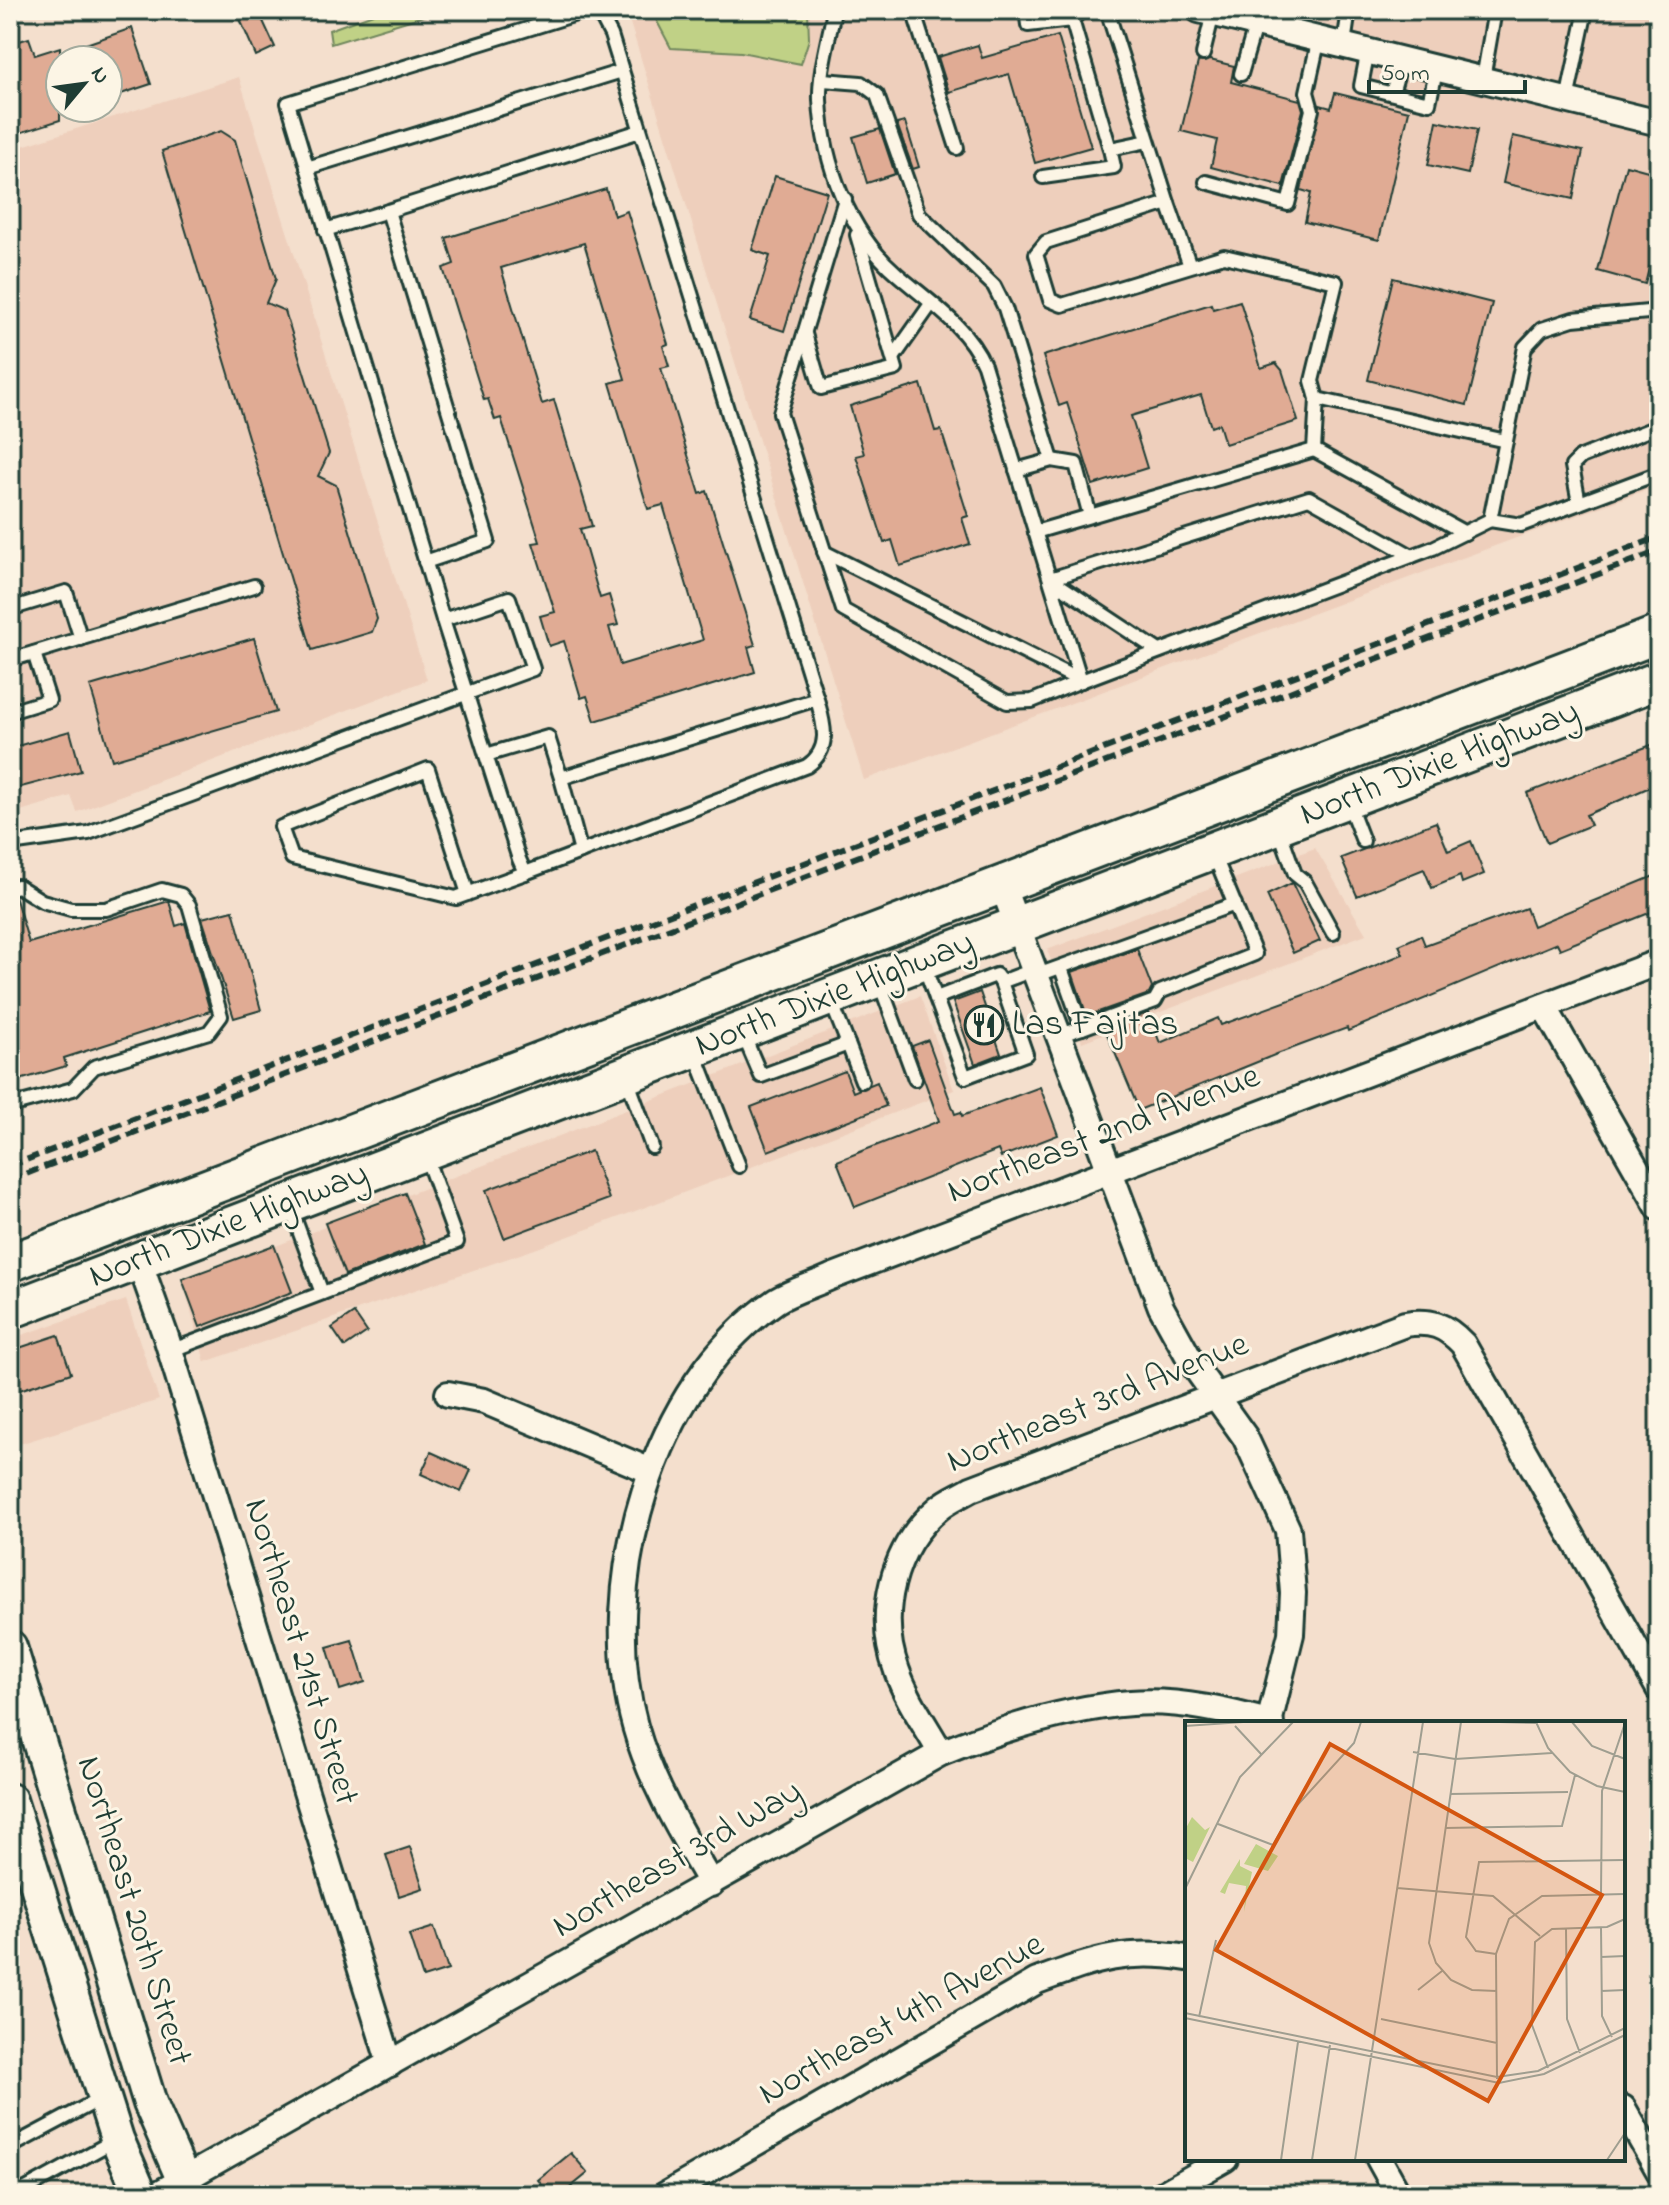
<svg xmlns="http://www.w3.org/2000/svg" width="1669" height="2205" font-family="'Indie Flower',sans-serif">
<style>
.built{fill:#eecfbc}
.green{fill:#c0d186;stroke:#70875d;stroke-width:2}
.building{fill:#e0ab94;stroke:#1f3d34;stroke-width:2;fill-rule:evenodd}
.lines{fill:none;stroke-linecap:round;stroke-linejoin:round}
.service-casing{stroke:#1f3d34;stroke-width:18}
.minor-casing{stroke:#1f3d34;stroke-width:30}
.tertiary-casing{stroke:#1f3d34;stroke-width:38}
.secondary-casing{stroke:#1f3d34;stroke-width:42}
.service{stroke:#fcf5e5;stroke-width:12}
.minor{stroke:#fcf5e5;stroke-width:24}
.tertiary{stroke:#fcf5e5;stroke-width:32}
.secondary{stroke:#fcf5e5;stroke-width:36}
.rail{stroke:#1f3d34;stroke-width:6;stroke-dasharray:12 6;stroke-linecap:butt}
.labels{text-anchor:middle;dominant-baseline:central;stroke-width:6;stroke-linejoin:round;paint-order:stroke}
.street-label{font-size:36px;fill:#1f3d34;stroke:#fcf5e5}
.poi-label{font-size:36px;fill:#1f3d34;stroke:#fcf5e5;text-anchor:start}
.inset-road{fill:none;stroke:#9f9e90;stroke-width:2}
.view{fill:#d45610;fill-opacity:0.15;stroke:#d45610;stroke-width:4}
.inset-edge{fill:none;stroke:#1f3d34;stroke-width:4}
</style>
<rect width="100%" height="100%" fill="#f4dfcd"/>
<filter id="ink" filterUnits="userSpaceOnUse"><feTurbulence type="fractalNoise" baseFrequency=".0125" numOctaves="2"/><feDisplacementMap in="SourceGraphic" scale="16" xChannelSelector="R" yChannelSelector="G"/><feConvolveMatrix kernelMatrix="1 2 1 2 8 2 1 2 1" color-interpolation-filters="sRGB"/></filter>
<g filter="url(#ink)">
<g class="built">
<path d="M626,10H1659V485L864,780Z"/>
<path d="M239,77L427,680L77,812L71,796L10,814V150Z"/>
<path d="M1315,848L1366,934L1082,1042L1047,950Z"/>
<path d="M920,996L954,1090L535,1249L205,1362L183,1282Z"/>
<path d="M126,1300L159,1400L10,1447V1339Z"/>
</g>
<g class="green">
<path d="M384,10H443L331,44L329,30Z"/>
<path d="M651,10H808L809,39L801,64L741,52L671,48Z"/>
</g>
<g class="building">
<path d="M236,10H258L275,47L256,56Z"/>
<path d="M132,28L151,84L112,97L108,83V60H60V120L10,136V44L29,38L35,55L60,47V53Z"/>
<path d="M1058,36L1091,147L1035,163L1009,74L949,92L938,57L978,45L982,58Z"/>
<path d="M1210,60L1234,66L1231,82L1300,100L1303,110L1283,186L1211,167L1217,140L1181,131L1198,62Z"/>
<path d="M1335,93L1409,111L1379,240L1305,222L1311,193L1301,190L1320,105L1331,108Z"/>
<path d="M1437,121L1477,130L1468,174L1428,165Z"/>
<path d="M905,122L919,167L913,169L897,124Z"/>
<path d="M880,129L895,174L867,183L853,137Z"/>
<path d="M221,131L235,140L276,279L266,303L285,311L329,453L318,476L336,485L377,619L372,632L312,650L162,151Z"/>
<path d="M1513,136L1583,151L1573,199L1503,183Z"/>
<path d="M1626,165L1659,174V230L1645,284L1598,271Z"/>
<path d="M775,176L827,192L784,331L750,320L770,256L752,250Z"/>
<path d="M606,189L614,216L627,211L668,344L663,346L669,366L661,368L700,494L707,491L755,645L748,647L755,672L595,721L587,696L581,698L564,641L549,646L540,616L555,612L533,543L540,542L501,418L495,420L488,399L484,400L443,268L454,264L446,238ZM584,243L625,379L610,383L648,509L663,505L703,640L620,665L609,627L618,625L609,595L600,598L580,529L592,526L554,400L542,404L501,268Z"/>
<path d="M1393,278L1492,303L1467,405L1368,380Z"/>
<path d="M1240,301L1261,368L1276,363L1282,370L1298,421L1225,444L1219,424L1211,427L1201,395L1131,416L1147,468L1093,485L1067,403L1059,406L1043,356L1211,304L1213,309Z"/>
<path d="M921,384L935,431L941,430L968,516L962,518L970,544L900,566L892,540L884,543L856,456L864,454L850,406Z"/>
<path d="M254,638L276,712L112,760L90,686Z"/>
<path d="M70,731L81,771L10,790V748Z"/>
<path d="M1659,742V783L1586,815L1591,825L1547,843L1527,793Z"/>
<path d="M1436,822L1448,851L1471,841L1484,874L1462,883L1460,876L1432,888L1424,869L1357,896L1341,858Z"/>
<path d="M1659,874V909L1560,949L1557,943L1348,1031L1347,1028L1277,1054L1139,1110L1105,1029L1148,1013L1160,1043L1218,1018L1221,1025L1312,992L1403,954L1399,945L1421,935L1425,945L1526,908L1533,926Z"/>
<path d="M1292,883L1320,941L1293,953L1267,895Z"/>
<path d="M15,896L29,943L169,901L176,926L185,923L210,1011L64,1058L66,1066L10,1083V897Z"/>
<path d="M233,910L261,1010L234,1018L202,918Z"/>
<path d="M1137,949L1152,988L1149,994L1087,1016L1072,972Z"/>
<path d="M980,992L1001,1054L975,1064L953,1002Z"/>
<path d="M928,1040L955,1114L961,1112L962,1116L1040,1087L1058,1135L1001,1157L998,1150L855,1207L837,1161L939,1121L912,1046Z"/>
<path d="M845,1071L853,1092L877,1082L886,1106L768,1151L751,1107Z"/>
<path d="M591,1151L609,1199L504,1238L486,1190Z"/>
<path d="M405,1193L425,1244L345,1275L325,1223Z"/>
<path d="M274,1245L292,1292L200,1327L182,1279Z"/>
<path d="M354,1313L367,1332L345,1347L332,1328Z"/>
<path d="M58,1335L71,1373L10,1393V1351Z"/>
<path d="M431,1452L471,1470L461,1492L421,1474Z"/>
<path d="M352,1640L365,1682L340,1690L327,1647Z"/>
<path d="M410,1847L423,1888L399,1896L386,1855Z"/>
<path d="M434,1927L448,1970L423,1978L409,1935Z"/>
<path d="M571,2153L588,2173L561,2195H550L538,2180Z"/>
</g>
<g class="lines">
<g class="service-casing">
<g id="service">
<path d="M834,10C829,39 819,71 820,100C823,163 849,233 897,274C929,302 967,326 984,365L1081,681L1433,548L1490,520L1525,347L1542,329L1573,319L1659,311"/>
<path d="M913,10L957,148"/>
<path d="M1026,10L1028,25L1072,20"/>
<path d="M1082,10L1072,20L1110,149"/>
<path d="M1107,10L1168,203"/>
<path d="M1344,44L1349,10"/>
<path d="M1368,50L1361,86L1429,103L1437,67"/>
<path d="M1203,54L1213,13"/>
<path d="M1241,74L1256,23"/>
<path d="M1483,79L1495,10"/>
<path d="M823,80L861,83L877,95L919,214L994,286L1005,308L1052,460L1016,470"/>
<path d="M1392,93L1402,59"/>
<path d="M1567,100L1586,10"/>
<path d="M307,168L622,71"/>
<path d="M1043,177L1114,167L1110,149L1148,141"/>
<path d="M1206,182L1288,204L1312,110L1307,92L1319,38"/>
<path d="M845,199L780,413L843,610L1007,702L1032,701L1081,681"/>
<path d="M388,211L640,131"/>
<path d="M325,230L388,211L488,541L425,562"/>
<path d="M1190,266L1168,203L1046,242L1036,254L1050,300L1062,305L1224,256L1336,282L1312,381L1317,399L1506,441"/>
<path d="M805,334L821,388L896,369L857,235"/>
<path d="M893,358L931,304"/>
<path d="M1314,450L1465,533"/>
<path d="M1579,503L1572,466L1581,457L1659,426"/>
<path d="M1090,516L1314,450L1317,399"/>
<path d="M1490,520L1521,525L1659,473"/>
<path d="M1035,532L1090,516L1076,464L1052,460"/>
<path d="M824,552L1081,681"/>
<path d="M10,609L66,592L81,639"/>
<path d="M443,620L288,103L586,11L602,18L611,35L817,699C824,724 832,749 807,766L525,873"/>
<path d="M1159,651L1050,579L1309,498L1412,556"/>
<path d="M10,660L254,586"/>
<path d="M10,712L49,700L34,653"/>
<path d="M486,755L548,737L561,778"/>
<path d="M1348,802L1363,841"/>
<path d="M1279,829L1295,874L1305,882L1333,933"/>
<path d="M10,844L88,833L446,701L533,669L509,598L443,620L519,859L525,873L456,898L292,858L281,827L428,769L468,894"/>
<path d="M581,852L561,778L817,699"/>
<path d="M10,888L18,886L42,901L71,909H106L162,890L181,895L189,905L221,1016L209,1032L94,1067L73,1089L10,1106"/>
<path d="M923,963L965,1077L1026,1054L1001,982L1033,970"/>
<path d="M1035,976L1235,904"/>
<path d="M879,981L915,1079"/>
<path d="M936,998L996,975L1001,982"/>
<path d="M1082,1028L1155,1001L1160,992L1255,954L1213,852"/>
<path d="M743,1034L761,1076L848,1044L831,1001"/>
<path d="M1057,1036L1082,1028L1061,968"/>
<path d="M848,1044L862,1081"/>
<path d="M695,1053L739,1166"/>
<path d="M627,1079L652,1147"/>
<path d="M290,1206L322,1293"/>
<path d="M170,1351L457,1242L425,1154"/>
<path d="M10,2147L102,2098"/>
<path d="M15,2195L117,2139"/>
</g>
</g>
<g class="minor-casing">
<g id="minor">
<path d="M1199,10L1659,123"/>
<path d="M1002,885L1161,1307L1192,1363L1245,1437L1288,1530L1293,1593L1291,1634L1269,1723"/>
<path d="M1544,1006L1659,1208"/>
<path d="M139,1261L166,1337L390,2064"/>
<path d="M448,1394L484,1401L651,1471"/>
<path d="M941,1753C926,1726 907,1700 897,1671C876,1615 892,1547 939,1508C948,1500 961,1495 971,1489L1405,1324C1431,1320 1445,1325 1463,1344L1659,1689"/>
<path d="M711,1884C681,1833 651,1783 635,1726C596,1586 652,1384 776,1301C792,1291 814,1285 831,1277L1659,962"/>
<path d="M1623,2108L1659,2171"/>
<path d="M1379,2159L1399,2195"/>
<path d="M156,2195L941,1753C1001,1729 1066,1708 1131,1703C1176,1699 1229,1711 1271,1723"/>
<path d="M665,2195L1037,1981C1095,1960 1125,1948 1187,1958"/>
<path d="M1161,2195L1225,2159"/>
</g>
</g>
<g class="tertiary-casing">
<g id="tertiary">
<path d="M10,1647L150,2103L190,2195"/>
<path d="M10,1800L117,2139L141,2195"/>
</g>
</g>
<g class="secondary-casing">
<g id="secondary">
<path d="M10,1263L1659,634"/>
<path d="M10,1310L1659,680"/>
</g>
</g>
<use href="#service" class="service"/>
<use href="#minor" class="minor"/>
<use href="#tertiary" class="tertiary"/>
<use href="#secondary" class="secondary"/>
<g class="rail">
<path d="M10,1166L1659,537"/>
<path d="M10,1180L1659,551"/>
</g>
</g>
</g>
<defs>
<g id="restaurant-ring" transform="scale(2)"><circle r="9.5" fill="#fcf5e5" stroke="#1f3d34" stroke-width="1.5"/><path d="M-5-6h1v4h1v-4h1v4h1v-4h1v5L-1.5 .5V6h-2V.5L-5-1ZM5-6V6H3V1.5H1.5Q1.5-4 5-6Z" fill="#1f3d34"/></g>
</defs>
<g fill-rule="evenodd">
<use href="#restaurant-ring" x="984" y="1025"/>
</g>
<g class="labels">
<g class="street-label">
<text transform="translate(1440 764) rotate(-21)">North Dixie Highway</text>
<text transform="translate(835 995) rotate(-21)">North Dixie Highway</text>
<text transform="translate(1104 1135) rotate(-21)">Northeast 2nd Avenue</text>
<text transform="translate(229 1226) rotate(-21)">North Dixie Highway</text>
<text transform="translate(1098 1404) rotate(-22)">Northeast 3rd Avenue</text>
<text transform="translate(300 1652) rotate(73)">Northeast 21st Street</text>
<text transform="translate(678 1860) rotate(-30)">Northeast 3rd Way</text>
<text transform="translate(133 1911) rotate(73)">Northeast 20th Street</text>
<text transform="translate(902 2020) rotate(-29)">Northeast 4th Avenue</text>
</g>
<g class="poi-label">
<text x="1012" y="1025">Las Fajitas</text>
</g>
</g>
<g transform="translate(1185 1721)">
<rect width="440" height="440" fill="#f4dfcd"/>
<path d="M7,96L20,109L25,106L8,141L0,137V109ZM71,123L93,135L83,150L59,143ZM55,138V145L67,151L59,191L61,165L44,162L40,173L35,171Z" fill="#c0d186"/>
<path class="inset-road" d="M276,1L244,222L251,242L266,259L287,269L312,270M314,1L351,2M351,1L363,27L385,51L412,65L440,71M387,1L407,25L440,38M0,5L58,1M50,5L76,33M228,31L270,38L367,32M265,73L383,71M33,103L88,124L107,90L169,22L176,1M260,107L377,105L390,54M212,167L308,175L355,215M0,168L55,56L108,1M416,173L417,70L440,2M416,206L417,295L427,316M381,207L382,298L395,332M311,233L291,230L281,216L294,141L440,139M416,236L440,235M233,269L257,250M416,270L440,269M0,292L312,356L353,350L440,307M14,296L31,219M0,297L314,362L359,353L440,314M196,298L312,322M363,347L347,304L350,221L367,208L422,206L440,198M312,358L311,233L324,198L357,175L440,173M96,439L113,321M127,439L145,324M170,439L238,1M422,439L440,412"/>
<path class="view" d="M145,23L417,174L303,380L31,229Z"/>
<rect width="440" height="440" class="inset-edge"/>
</g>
<rect width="1669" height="2205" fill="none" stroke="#fcf5e5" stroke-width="40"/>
<rect x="20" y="20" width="1629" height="2165" fill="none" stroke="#1f3d34" stroke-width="3" filter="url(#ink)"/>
<g transform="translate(84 84) rotate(61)"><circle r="38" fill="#fcf5e5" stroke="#a4ab9e" stroke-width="2"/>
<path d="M0-6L14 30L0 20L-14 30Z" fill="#1f3d34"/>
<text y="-12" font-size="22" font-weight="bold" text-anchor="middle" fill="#1f3d34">N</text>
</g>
<path d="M1369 80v12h156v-12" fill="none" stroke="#1f3d34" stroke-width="4"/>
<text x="1381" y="80" font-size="24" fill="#1f3d34" stroke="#fcf5e5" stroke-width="6" paint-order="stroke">50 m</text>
</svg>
